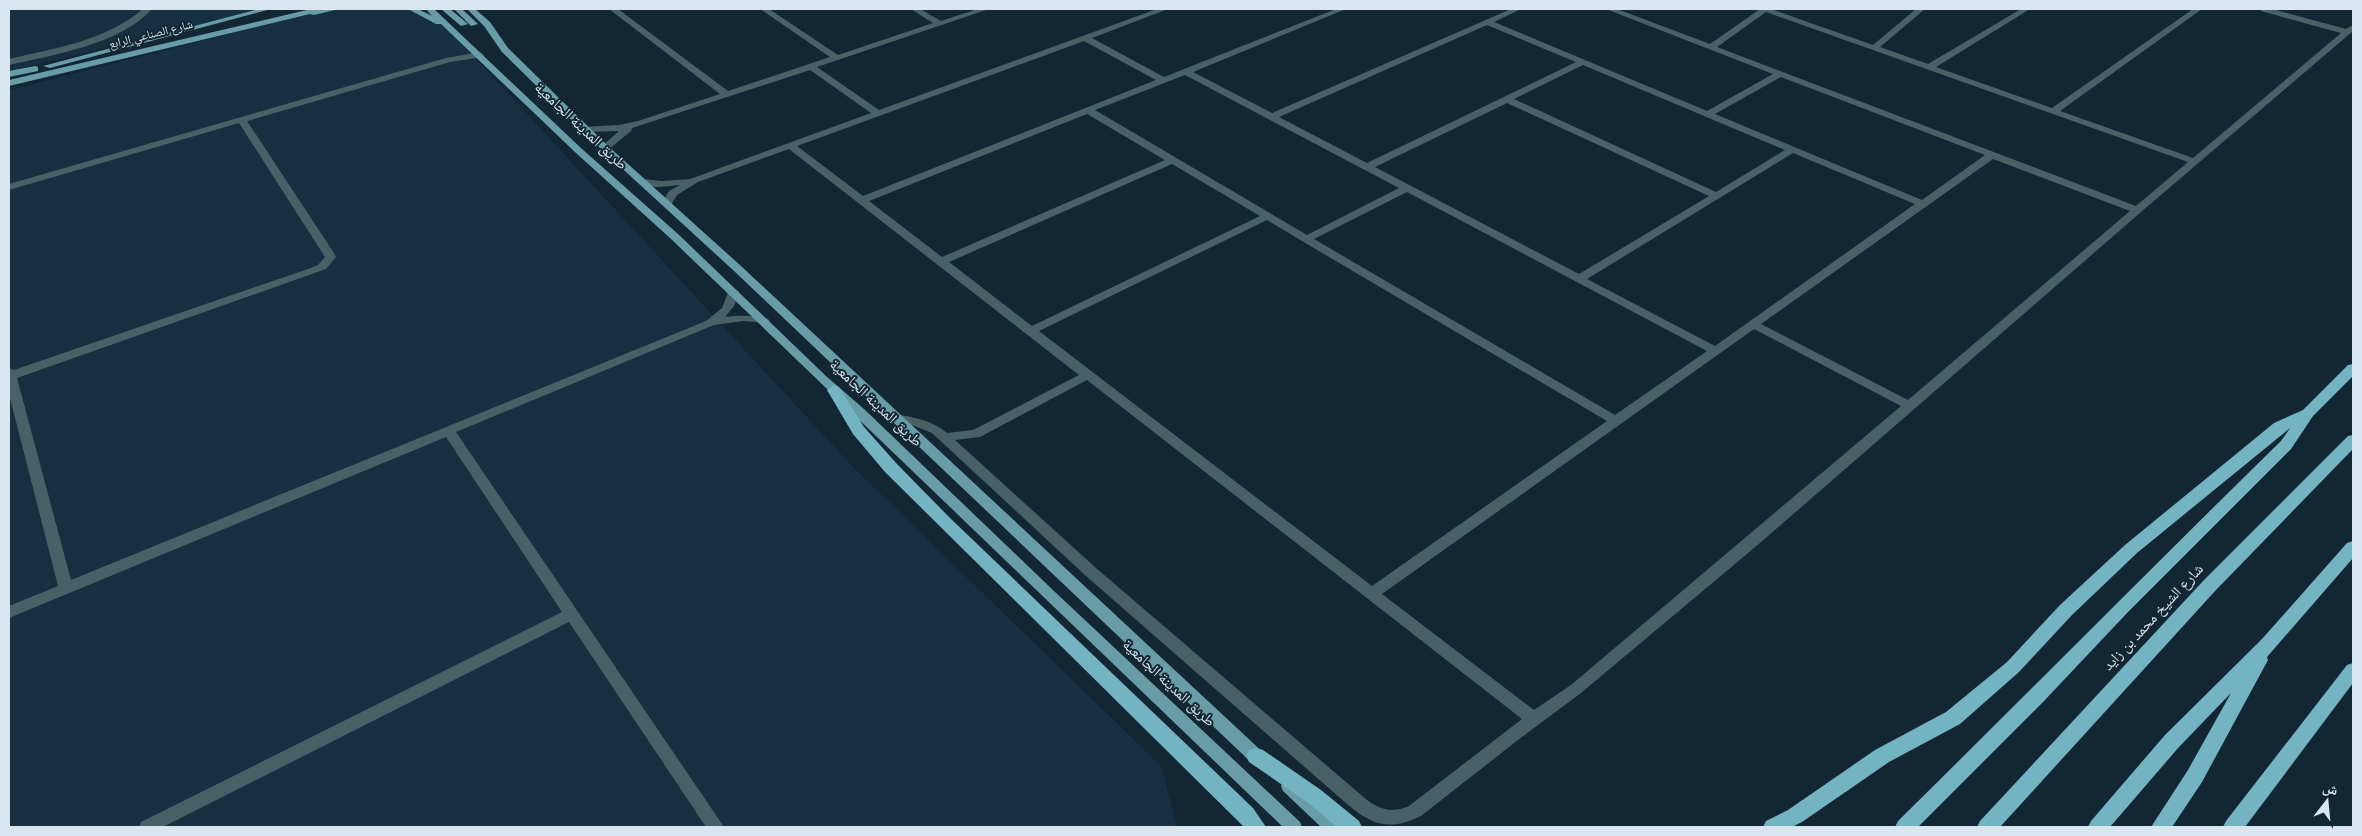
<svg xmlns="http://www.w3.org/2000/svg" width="2362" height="836" font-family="Overpass,'Noto Naskh Arabic',sans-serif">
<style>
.built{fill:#163042}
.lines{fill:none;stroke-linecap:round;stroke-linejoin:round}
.minor{fill:#486166;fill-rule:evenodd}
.major{fill:#689da8;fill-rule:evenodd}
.highway{fill:#74b4c2;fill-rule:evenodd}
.labels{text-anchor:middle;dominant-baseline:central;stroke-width:4;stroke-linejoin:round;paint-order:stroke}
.far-street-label{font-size:12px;fill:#dae6ef;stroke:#132634}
.street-label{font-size:15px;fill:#dae6ef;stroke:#132634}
</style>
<rect width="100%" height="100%" fill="#132634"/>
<g class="built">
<path d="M9,9H270L9,71Z"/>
<path d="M328,9H426L432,11L852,466L1161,766L1177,827H9V90Z"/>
</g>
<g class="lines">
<g class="minor">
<path d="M143,9H152C121,44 53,55 9,65V59C56,48 105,41 143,9Z"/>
<path d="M609,9H618L728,91L830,57L760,9H769L838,55L933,23L911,9H920L941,21L978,9H989L817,67L879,110L1157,9H1168L1092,38L1164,77L1336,9H1346L1193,72L1272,113L1511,9H1521L1494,22L1707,111L1773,74L1606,9H1617L1710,44L1760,9H1771L1873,45L1916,9H1925L1880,47L1928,64L2021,9H2030L1936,67L2052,108L2193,9H2202L2060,111L2193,158L2341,33L2261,11L2260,9H2272L2346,29L2353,25V31L2141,212L1760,543L1581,693L1518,740L1421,816C1390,831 1373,826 1347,804L1086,576L932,433L912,425L891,421L889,418L895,414C913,417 932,420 947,433L973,430L1079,375L789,149L698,182L677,195L671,205L667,206L662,203L669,191L680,185C667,186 648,190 638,182L643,179L662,181L690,179L871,113L810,70L632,128L631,131L608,150H602V146L619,131L585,132L580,129L582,127L619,125L638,121L720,94ZM1766,12L2188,162L2136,206L1717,47ZM1487,25L1576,62L1367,163L1279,117ZM1084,41L1156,80L863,196L797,146ZM1583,65L1785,150L1716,192L1514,99ZM1185,75L1399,188L1307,235L1095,110ZM1781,77L1985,155L1922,200L1715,114ZM1507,103L1709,196L1579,274L1375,167ZM1087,114L1165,160L942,257L869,201ZM1793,153L1915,204L1715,346L1587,279ZM1993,159L2130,211L1908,400L1761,324ZM1172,164L1260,216L1032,326L949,262ZM1407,192L1707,351L1615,415L1314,239ZM1267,220L1302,241L1607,421L1372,586L1039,331ZM1754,329L1901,406L1571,685L1534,710L1382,594ZM1087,380L1522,719L1409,806C1392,813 1381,810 1367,800L1096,568L955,440L980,437Z"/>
<path d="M480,52L484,55L483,57L450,62L247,121L334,253L336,257L326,269L17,378L71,580L706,321L722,308L729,290H737L739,292L734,306L725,317C740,315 753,315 768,319L770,321L768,323L743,321L714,325L456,432L724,827H706L569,622L163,827H139L141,822L562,612L446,437L9,618V606L58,586L9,394V368L14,370L308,269L318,265L325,257L239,123L9,190V184L446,58Z"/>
</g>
<g class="major">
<path d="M259,9H271L50,68L43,66Z"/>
<path d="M311,9H339L314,15L310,14L9,86V80Z"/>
<path d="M408,9H418L432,16L426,9H434L582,149L678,234L826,376L864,409L1054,591L1300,822L1302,827H1283L670,238L576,153L441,24H436Z"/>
<path d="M441,9H450L468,24L461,26Z"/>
<path d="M454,9H462L478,24L471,26Z"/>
<path d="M467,9H475L490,22L508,48L608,146L741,266L1267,756L1269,761L1267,766L1261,768L1255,766L733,270L602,150L502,52L484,26Z"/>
<path d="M35,66L38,67V71L9,77V71Z"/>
<path d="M1289,779L1295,781L1338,822L1340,827H1321L1283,791L1281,786L1283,781Z"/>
</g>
<g class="highway">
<path d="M2353,364V376L2313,416L2291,449L2128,612L2044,701L1918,827H1895L1898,821C2026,695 2152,567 2281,441L2290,428L2137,553L2072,615L2019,672L1960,724L1889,762L1802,822L1792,827H1763L1766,821L1788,810L1875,750L1946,712L2007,662L2060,605L2125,545L2274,423L2303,410L2348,365Z"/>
<path d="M834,385L839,387L864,427L897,464L950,518L1253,808L1266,827H1244L885,472L853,434L827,390Z"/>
<path d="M2353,435V449L2216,590L2000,827H1977L1980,821L2204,580L2348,436Z"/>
<path d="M2353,541V558L2267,657L2268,660L2202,782L2172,827H2151L2188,770L2231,693L2179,747L2110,827H2088L2091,821L2165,735L2262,639L2347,543Z"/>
<path d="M2353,663V683L2245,827H2223L2226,821L2347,665Z"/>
<path d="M1256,748L1263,750L1321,790L1359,821L1362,827H1337L1307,802L1249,762L1246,756L1249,750Z"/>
</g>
</g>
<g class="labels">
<g class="far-street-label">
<text transform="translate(151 35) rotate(-14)">شارع الصناعي الرابع</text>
</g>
<g class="street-label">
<text transform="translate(580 127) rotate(43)">طريق المدينة الجامعية</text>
<text transform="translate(875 404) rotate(43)">طريق المدينة الجامعية</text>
<text transform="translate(2154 618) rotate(-47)">شارع الشيخ محمد بن زايد</text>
<text transform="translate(1168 684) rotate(43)">طريق المدينة الجامعية</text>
</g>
</g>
<rect width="2362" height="836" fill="none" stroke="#dae6ef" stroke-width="20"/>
<g transform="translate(2327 801) rotate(16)" stroke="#132634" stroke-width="4" paint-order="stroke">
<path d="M0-4L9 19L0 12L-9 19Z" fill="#dae6ef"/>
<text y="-8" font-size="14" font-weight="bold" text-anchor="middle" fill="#dae6ef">ش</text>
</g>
</svg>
